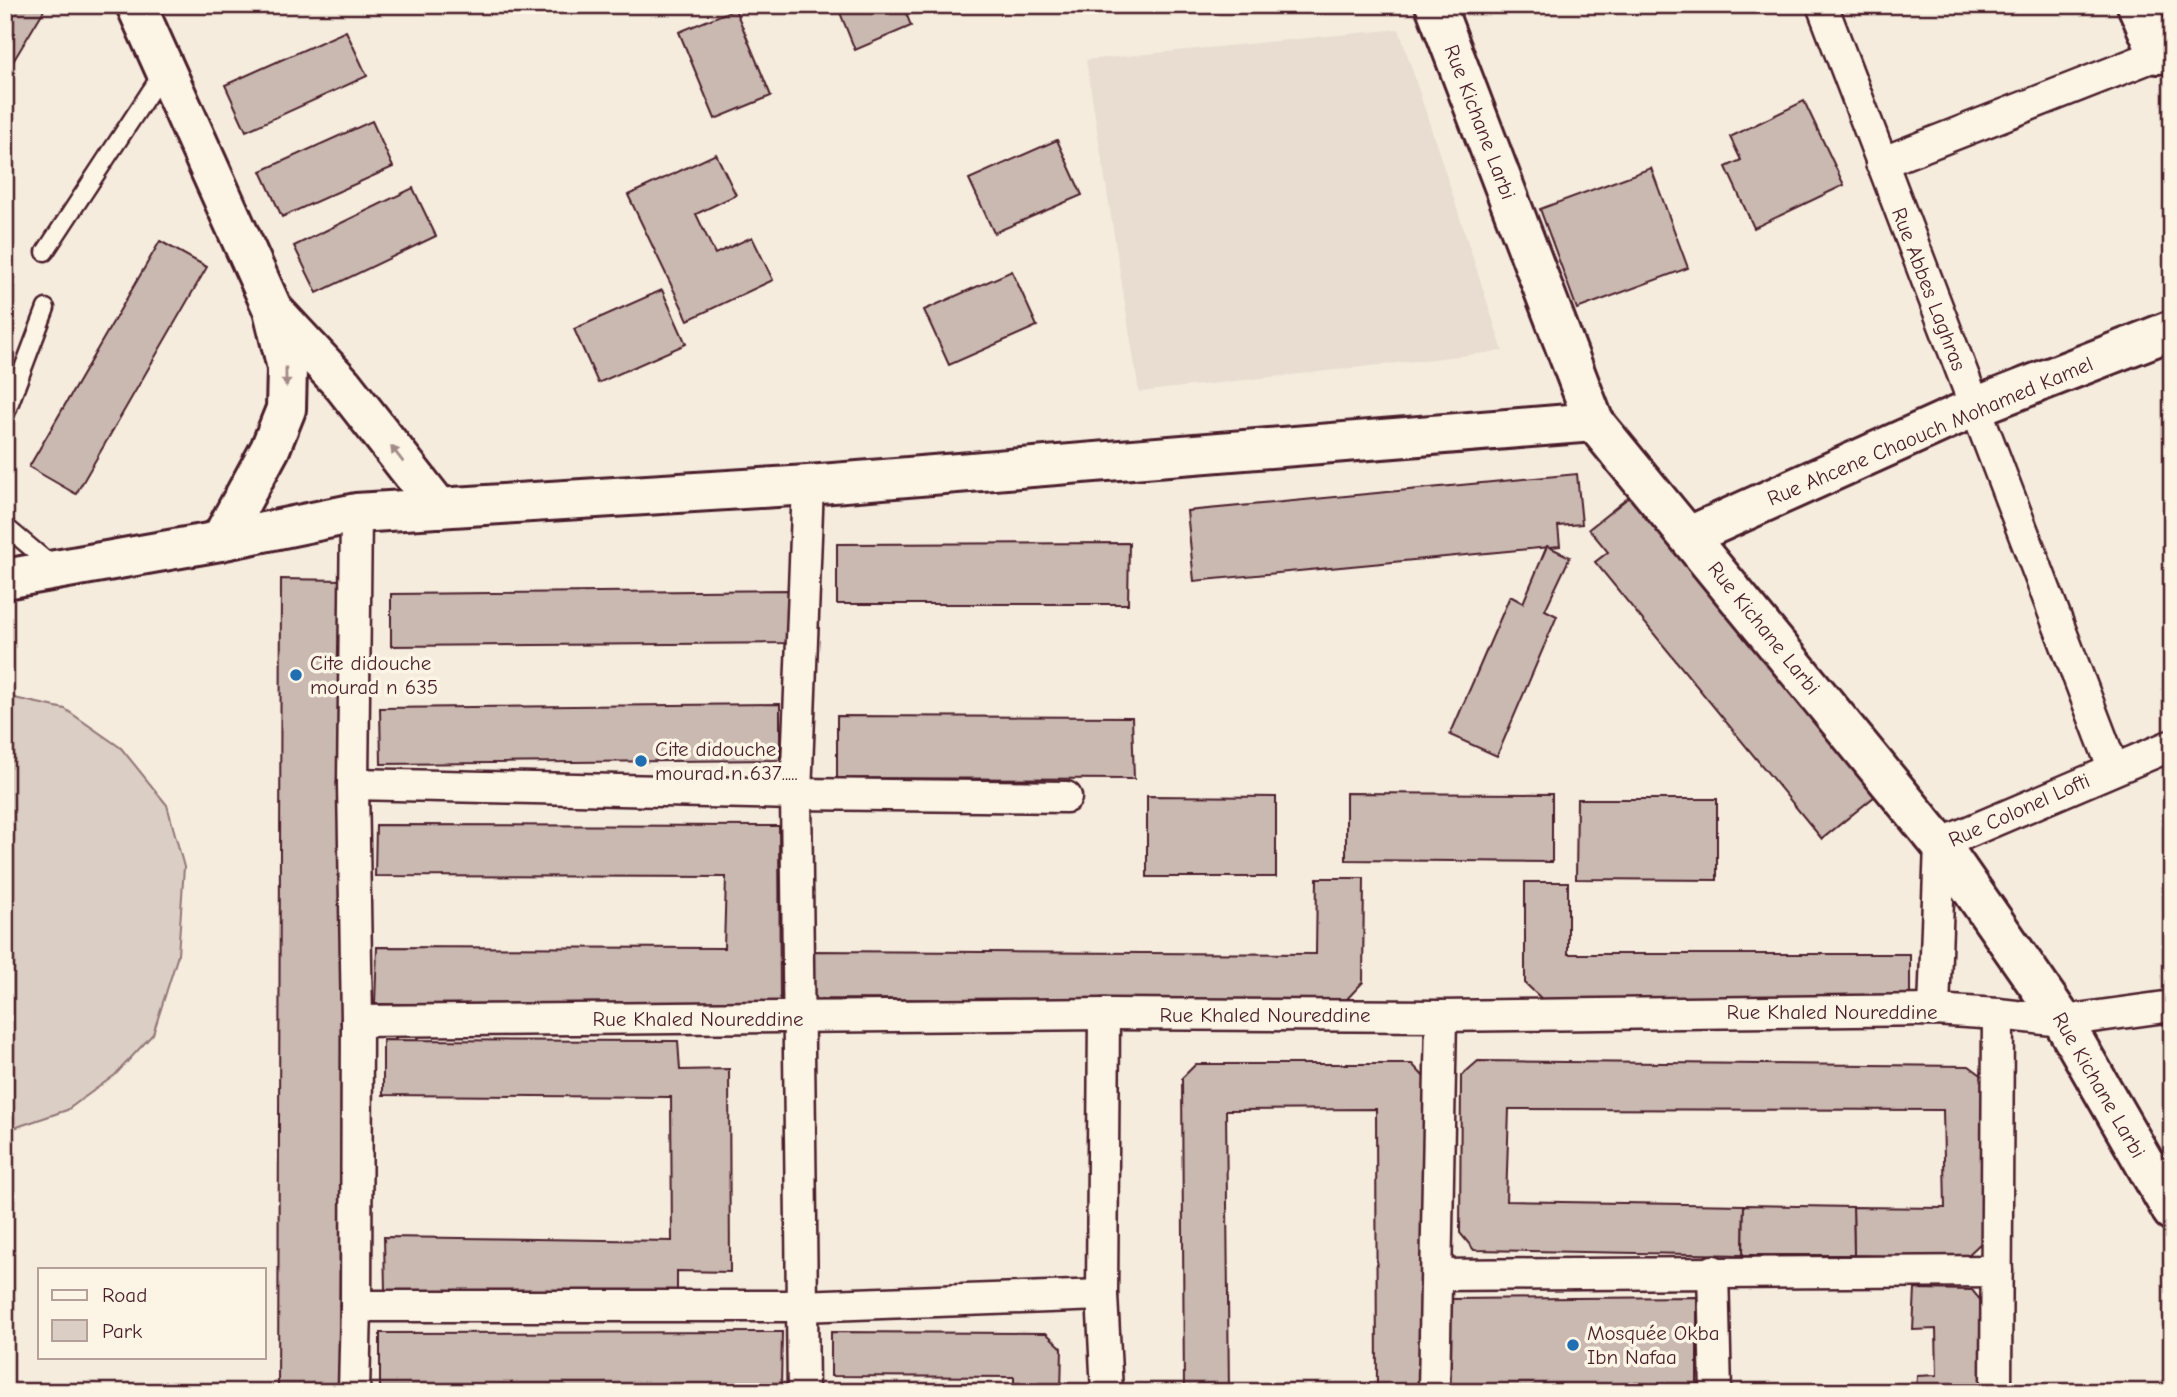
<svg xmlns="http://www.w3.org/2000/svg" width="2177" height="1397" font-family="'Comic Neue',sans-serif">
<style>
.built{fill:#e8ddd0}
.green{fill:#dbcec4;stroke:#927678;stroke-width:2}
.building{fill:#cab9b1;stroke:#4a1f2b;stroke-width:2}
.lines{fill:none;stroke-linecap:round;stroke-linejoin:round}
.lane-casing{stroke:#4a1f2b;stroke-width:21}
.street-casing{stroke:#4a1f2b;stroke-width:35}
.secondary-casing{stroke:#4a1f2b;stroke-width:44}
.lane{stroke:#fcf5e5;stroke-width:16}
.street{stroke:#fcf5e5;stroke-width:30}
.secondary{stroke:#fcf5e5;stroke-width:38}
.oneway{fill:#a38a88}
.poi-dot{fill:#1f6fb2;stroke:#fcf5e5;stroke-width:2.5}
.labels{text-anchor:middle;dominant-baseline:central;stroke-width:7;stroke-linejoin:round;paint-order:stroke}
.street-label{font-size:21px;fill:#4a1f2b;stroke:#fcf5e5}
.poi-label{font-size:21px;fill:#4a1f2b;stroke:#fcf5e5;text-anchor:start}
</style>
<rect width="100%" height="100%" fill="#f5ecde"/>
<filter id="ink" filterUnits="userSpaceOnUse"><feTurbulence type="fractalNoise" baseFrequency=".0143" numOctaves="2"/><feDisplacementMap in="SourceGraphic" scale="14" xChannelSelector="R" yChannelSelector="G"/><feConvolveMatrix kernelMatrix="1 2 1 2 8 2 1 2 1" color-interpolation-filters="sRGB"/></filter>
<g filter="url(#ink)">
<path class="built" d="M1399,29L1503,351L1139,392L1086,60Z"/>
<path class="green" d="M5,696L65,709L121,748L167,805L184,867L178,955L153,1034L115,1075L67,1110L5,1131Z"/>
<g class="building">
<path d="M5,5H47L5,75Z"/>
<path d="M837,5H903L911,26L855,50Z"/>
<path d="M735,9L771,96L715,119L679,32Z"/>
<path d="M346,31L367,76L246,131L225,85Z"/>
<path d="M1804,101L1844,185L1754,228L1726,167L1741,160L1730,137Z"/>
<path d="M372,121L393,167L282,217L261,171Z"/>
<path d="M1057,140L1082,195L994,233L969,179Z"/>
<path d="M716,154L736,195L696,214L715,254L752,237L773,280L688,320L628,195Z"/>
<path d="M1651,168L1688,268L1577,309L1540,209Z"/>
<path d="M413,188L436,236L317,293L294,246Z"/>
<path d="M160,241L207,267L76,494L29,467Z"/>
<path d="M1012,271L1037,326L949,365L924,310Z"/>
<path d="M662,290L686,344L598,383L574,329Z"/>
<path d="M1577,474L1582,524L1558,526L1560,546L1194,581L1187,511Z"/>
<path d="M1629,497L1875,796L1822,839L1595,562L1608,552L1589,529Z"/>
<path d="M1129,543L1128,604H837V544Z"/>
<path d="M1547,546L1570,557L1545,610L1557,616L1497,756L1450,735L1510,596L1523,603Z"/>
<path d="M281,579L344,580L339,1392H278Z"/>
<path d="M791,590V643L391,646V594Z"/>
<path d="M780,704V760L381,764L380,708Z"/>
<path d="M837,716L1132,717L1134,779L837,778Z"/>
<path d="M1346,793L1552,794V862L1346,860Z"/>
<path d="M1147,796L1276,797V877H1147Z"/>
<path d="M1577,799H1717V880L1576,879Z"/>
<path d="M376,825L779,826L780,1003L375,1004L377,947L724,948L726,877L375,876Z"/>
<path d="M1317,878H1364L1363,982L1346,1000L813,999V951L1316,954Z"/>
<path d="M1525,882H1568V954H1910V1003L1545,1002L1525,983Z"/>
<path d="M383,1040L678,1041L680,1070L729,1069L730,1272L677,1271V1296L385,1292L384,1237L672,1241L671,1097L383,1095Z"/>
<path d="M1478,1061L1969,1066L1988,1080L1985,1239L1965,1258L1854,1255L1853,1207L1945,1208L1943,1110L1509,1109L1506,1201L1744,1205L1743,1255L1474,1250L1460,1233L1461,1076Z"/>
<path d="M1196,1064H1412L1425,1078V1392H1377L1376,1109L1226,1110L1229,1392H1184L1182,1078Z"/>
<path d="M1744,1205L1853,1207L1854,1255H1743Z"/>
<path d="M1915,1289L1972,1290L1982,1302L1981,1392H1916L1917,1376L1937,1375L1936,1329L1913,1330Z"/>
<path d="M1697,1297V1392H1448L1449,1299Z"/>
<path d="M782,1332L781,1390L380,1387V1333Z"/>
<path d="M831,1332L1046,1333L1062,1348L1061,1392H1014V1377L831,1376Z"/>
</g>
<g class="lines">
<g class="lane-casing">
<g id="lane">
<path d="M45,252L163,72"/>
<path d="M5,416L46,308"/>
<path d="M5,526L54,567"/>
</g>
</g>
<g class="street-casing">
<g id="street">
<path d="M1822,5L2113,768"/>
<path d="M1881,163L2172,49"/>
<path d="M353,784L796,794L1066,797"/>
<path d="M1934,1010L1940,844L2172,745"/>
<path d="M1104,1014L1102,1295L1107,1392"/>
<path d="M357,1021L1104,1014L1441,1016L1934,1010L1998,1014L2063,1021L2172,1006"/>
<path d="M1713,1271L1716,1392"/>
<path d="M1437,1275L1997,1271"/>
<path d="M356,1306H800L1102,1295"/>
<path d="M354,1392L356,1306L357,1021L353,784L356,513"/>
<path d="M803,1392L796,794L808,485"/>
<path d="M1434,1392L1441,1016"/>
<path d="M1996,1392L1998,1014"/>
</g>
</g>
<g class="secondary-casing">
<g id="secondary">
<path d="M136,5L273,310L287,368L286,409L270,449L220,541"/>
<path d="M1435,5L1594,422L1940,844L2063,1021L2172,1211"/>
<path d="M2137,5L2158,54"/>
<path d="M275,312L343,385L439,508"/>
<path d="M1689,536L1975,407L2172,330"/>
<path d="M5,579L220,541L356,513L808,485L1594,422"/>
</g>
</g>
<use href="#lane" class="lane"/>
<use href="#street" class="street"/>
<use href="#secondary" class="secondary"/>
</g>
<defs><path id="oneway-solid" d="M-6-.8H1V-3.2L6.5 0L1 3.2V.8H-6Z" transform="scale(1.75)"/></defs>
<g class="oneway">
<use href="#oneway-solid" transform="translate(286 377) rotate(89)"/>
<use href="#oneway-solid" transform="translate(397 454) rotate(-128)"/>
</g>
</g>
<g class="poi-dot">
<circle cx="296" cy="675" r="7"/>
<circle cx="641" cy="761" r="7"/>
<circle cx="1573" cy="1345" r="7"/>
</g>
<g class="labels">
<g class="street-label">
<text transform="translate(1480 122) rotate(69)">Rue Kichane Larbi</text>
<text transform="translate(1929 289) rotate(69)">Rue Abbes Laghras</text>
<text transform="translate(1930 431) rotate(-23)">Rue Ahcene Chaouch Mohamed Kamel</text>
<text transform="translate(1764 628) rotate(51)">Rue Kichane Larbi</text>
<text transform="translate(2019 810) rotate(-24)">Rue Colonel Lofti</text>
<text x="1832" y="1012">Rue Khaled Noureddine</text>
<text x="1265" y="1015">Rue Khaled Noureddine</text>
<text x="698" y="1019">Rue Khaled Noureddine</text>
<text transform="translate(2099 1085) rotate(60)">Rue Kichane Larbi</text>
</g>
<g class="poi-label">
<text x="310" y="663">Cite didouche<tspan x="310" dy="24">mourad n 635</tspan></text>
<text x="655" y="749">Cite didouche<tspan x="655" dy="24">mourad n 637.....</tspan></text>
<text x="1587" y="1333">Mosquée Okba<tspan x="1587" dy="24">Ibn Nafaa</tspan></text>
</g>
</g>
<rect width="2177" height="1397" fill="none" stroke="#fcf5e5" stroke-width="28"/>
<rect x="14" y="14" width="2149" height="1369" fill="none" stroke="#4a1f2b" stroke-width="2.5" filter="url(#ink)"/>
<rect x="38" y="1268" width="228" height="91" fill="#fcf5e5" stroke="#b59f9b" stroke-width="2"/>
<rect x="52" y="1290" width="35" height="10" fill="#fcf5e5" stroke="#b59f9b" stroke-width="2"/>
<text x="102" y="1302" font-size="21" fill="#4a1f2b">Road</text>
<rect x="52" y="1320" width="35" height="21" fill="#dbcec4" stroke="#b59f9b" stroke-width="2"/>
<text x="102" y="1338" font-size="21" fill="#4a1f2b">Park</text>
</svg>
